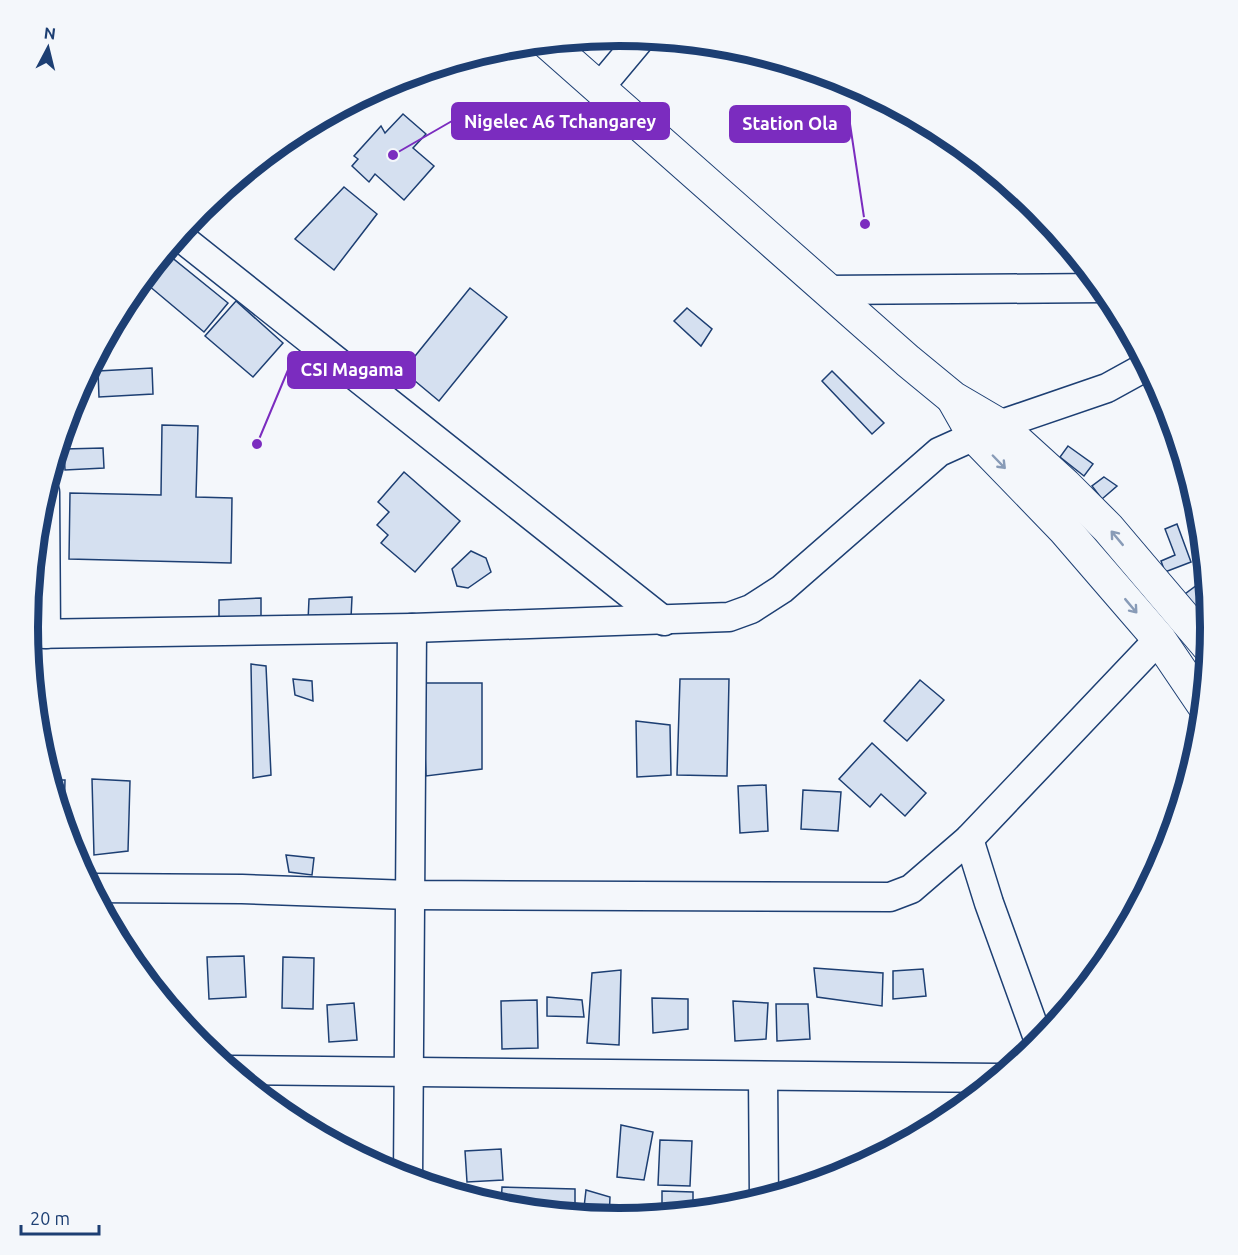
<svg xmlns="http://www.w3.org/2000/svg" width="1238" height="1255" font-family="Ubuntu,sans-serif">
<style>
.building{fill:#d5e0f0;stroke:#1d3f73;stroke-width:1.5}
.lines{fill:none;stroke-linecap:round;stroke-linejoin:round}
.minor-casing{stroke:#1d3f73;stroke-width:31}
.major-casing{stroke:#1d3f73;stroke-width:35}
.minor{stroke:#f4f7fb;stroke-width:28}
.major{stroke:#f4f7fb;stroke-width:33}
.oneway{stroke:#889bb7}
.rim{fill:none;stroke:#1d3f73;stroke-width:8}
.leader{fill:none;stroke:#7b2cbf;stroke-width:2}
.callout-dot{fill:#7b2cbf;stroke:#f4f7fb;stroke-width:2}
.callout{fill:#7b2cbf;stroke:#7b2cbf;stroke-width:2}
.callout-label{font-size:18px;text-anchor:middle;font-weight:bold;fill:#fff}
</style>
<rect width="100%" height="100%" fill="#f4f7fb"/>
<g class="building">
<path d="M403,114L426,134L413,148L434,166L404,200L375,174L369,182L352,166L358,159L354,156L381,126L385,133Z"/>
<path d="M344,187L377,214L334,270L295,239Z"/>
<path d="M165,252L228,303L204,332L142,280Z"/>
<path d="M470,288L507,317L439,401L403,371Z"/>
<path d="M236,301L283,343L253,377L205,336Z"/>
<path d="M687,308L712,329L701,346L674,321Z"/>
<path d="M152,368L153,394L99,397L98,371Z"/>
<path d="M88,371V389H79Z"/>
<path d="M832,371L884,423L872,434L822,381Z"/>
<path d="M66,421L67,440H60Z"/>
<path d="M162,425L198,426L196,497L232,498L231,563L69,559L70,493L161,495Z"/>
<path d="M1068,446L1093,464L1084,476L1060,457Z"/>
<path d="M103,448L104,468L65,470L64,449Z"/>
<path d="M404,472L460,521L415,572L381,543L388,535L377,525L389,512L378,502Z"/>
<path d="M1104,477L1117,486L1102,499L1092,486Z"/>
<path d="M1177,524L1191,562L1165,572L1161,561L1175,555L1165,529Z"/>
<path d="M471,551L486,558L491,572L468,588L457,586L452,569Z"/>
<path d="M1205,579L1208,598L1196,608L1185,594Z"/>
<path d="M352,597L351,618L308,621L309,599Z"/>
<path d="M261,598V619L219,618V600Z"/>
<path d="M251,664L266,666L271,775L253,778Z"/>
<path d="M293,679L312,681L313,701L295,695Z"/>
<path d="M680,679H729L727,776L677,775Z"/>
<path d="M920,680L944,700L907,741L884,721Z"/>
<path d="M422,683H482V769L426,776Z"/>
<path d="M636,721L670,725L671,775L637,777Z"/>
<path d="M872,743L926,793L905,816L881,794L870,807L839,779Z"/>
<path d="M92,779L130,781L128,851L94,855Z"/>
<path d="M50,780H65L64,821H62Z"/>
<path d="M766,785L768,831L740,833L738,786Z"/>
<path d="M803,790L841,792L838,831L801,829Z"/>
<path d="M286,855L314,858L312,875L289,872Z"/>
<path d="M244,956L246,997L209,999L207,957Z"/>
<path d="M283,957L314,958L313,1009L282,1008Z"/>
<path d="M814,968L883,973L882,1006L817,997Z"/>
<path d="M923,969L926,996L893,999V971Z"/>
<path d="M621,970L619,1045L587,1043L592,973Z"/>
<path d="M547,997L582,1000L584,1017L547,1016Z"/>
<path d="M652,998L688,999V1029L653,1033Z"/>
<path d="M537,1000L538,1048L502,1049L501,1001Z"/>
<path d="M733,1001L768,1003L766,1039L735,1041Z"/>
<path d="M1067,1001L1070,1007L1061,1018L1056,1006Z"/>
<path d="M354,1003L357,1040L329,1042L327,1005Z"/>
<path d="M776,1004H808L810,1039L777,1041Z"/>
<path d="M621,1125L653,1132L644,1180L617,1177Z"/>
<path d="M660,1140L692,1141L690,1186L658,1185Z"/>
<path d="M501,1149L503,1180L467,1182L465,1151Z"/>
<path d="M431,1186L458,1187V1194Z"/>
<path d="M502,1187L575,1189V1215L501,1207Z"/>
<path d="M586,1190L610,1197L609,1219L583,1216Z"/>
<path d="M662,1191L693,1192V1212L662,1215Z"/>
</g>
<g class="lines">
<g class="minor-casing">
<g id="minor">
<path d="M600,87L641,38"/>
<path d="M179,236L664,621"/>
<path d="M826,290L1103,288"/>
<path d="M45,492L46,634"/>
<path d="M28,634L412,628L729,617L751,609L782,589L939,452L999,425L1107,388L1147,366"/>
<path d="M969,839L989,903L1040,1044"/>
<path d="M90,888L242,889L410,895L890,897L911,889L969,839L1159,639"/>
<path d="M229,1070L998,1078"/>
<path d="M763,1076L764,1199"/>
<path d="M408,1179L412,628"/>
</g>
</g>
<g class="major-casing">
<g id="major">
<path d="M548,43L908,361L953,398L999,425L1065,485L1108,528L1209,647"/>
<path d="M954,400L975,437L1064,529L1159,639L1203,704"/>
</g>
</g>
<use href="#minor" class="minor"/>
<use href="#major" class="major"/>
</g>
<defs><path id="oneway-shaft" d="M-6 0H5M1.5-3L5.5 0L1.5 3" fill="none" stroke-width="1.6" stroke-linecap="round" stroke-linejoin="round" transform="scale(1.5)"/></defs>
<g class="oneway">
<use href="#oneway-shaft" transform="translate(999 462) rotate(46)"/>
<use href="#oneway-shaft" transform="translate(1117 538) rotate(-130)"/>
<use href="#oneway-shaft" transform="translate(1131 606) rotate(50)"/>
</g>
<path d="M0 0H1238V1255H0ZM38 627a581 581 0 1 1 1162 0a581 581 0 1 1-1162 0Z" fill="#f4f7fb" fill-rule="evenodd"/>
<path class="rim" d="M38 627a581 581 0 1 1 1162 0a581 581 0 1 1-1162 0Z"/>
<path class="leader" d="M393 155L452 121M865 224L850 124M257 444L288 370"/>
<g class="callout-dot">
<circle cx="393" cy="155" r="6"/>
<circle cx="865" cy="224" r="6"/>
<circle cx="257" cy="444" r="6"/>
</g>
<g class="callout">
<rect x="452" y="103" width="217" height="36" rx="6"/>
<rect x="730" y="106" width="120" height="36" rx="6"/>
<rect x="288" y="352" width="127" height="36" rx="6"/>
</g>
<g class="callout-label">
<text x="560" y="128">Nigelec A6 Tchangarey</text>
<text x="790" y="130">Station Ola</text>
<text x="352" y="376">CSI Magama</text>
</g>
<g transform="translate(48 48) rotate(7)" stroke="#f4f7fb" stroke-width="4.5" paint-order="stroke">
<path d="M0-4.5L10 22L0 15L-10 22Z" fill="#1d3f73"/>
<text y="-9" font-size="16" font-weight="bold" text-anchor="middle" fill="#1d3f73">N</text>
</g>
<path d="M21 1225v9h78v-9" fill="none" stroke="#1d3f73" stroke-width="3"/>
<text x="30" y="1225" font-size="18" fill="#1d3f73" stroke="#f4f7fb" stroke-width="4.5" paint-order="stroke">20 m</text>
</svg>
